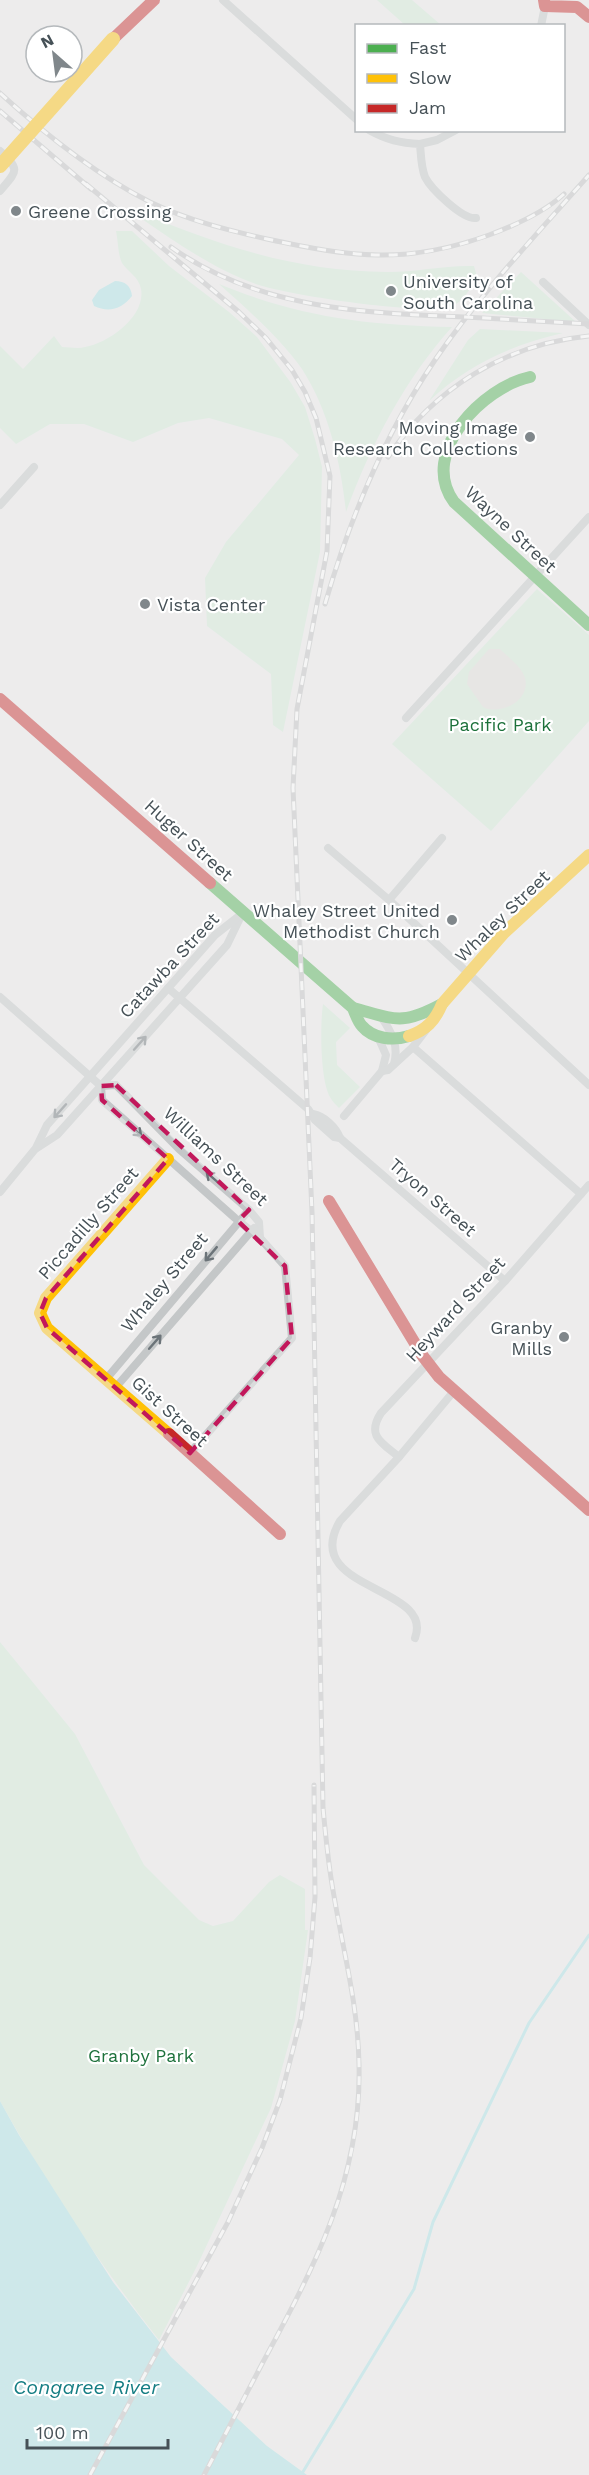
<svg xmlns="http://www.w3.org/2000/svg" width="589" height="2475" font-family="'Work Sans',sans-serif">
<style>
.green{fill:#d2ebd8}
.sand{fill:#e1ddd9}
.water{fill:#a9e2e6}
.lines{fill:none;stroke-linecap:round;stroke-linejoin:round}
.stream{stroke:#a9e2e6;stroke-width:3}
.street{stroke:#c4c7c8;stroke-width:8}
.fast{stroke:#4caf50;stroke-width:12}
.slow{stroke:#ffc107;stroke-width:12}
.jam{stroke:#c62828;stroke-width:12}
.rail-casing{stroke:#c0c2c3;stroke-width:5}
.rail{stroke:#fff;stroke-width:3;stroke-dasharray:9;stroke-linecap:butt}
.slow-bridge{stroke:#ffc107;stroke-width:14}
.oneway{stroke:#6c7479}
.marked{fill:none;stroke:#c2185b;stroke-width:4.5;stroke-dasharray:12 8;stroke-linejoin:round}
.poi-dot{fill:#80878b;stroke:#fff;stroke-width:2}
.labels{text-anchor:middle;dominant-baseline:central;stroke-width:4.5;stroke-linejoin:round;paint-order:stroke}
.poi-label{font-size:18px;fill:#465157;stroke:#fff;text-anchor:start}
.street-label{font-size:18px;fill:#465157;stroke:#fff}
.park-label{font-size:18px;fill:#1d713b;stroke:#fff}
.water-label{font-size:20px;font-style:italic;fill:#167e84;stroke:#fff}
</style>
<rect width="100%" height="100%" fill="#edecec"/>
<g class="green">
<path d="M377,0H412L441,25H405Z"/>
<path d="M140,213C226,247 294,271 388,272C417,272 445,265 474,266L477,277C471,287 464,301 454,305C429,317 289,295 259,285C215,270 177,243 139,217Z"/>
<path d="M116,231H132L169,266L229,312L257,337L291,383L305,407L315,439L322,467L320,552L283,732L273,725L271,674L207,626L205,578L226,542L299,455L282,439L209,418L178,423L133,442L84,424H50L16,444L0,428V346L23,369L54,336L62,347C70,347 78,349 85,347C109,343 146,316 141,289C139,277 128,272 122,263C118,255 118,240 116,231Z"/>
<path d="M521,272L576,322L482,313Z"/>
<path d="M219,284C299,317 366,325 452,327C405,379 370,446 346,512C341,464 329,411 302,369C279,337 248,310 219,284Z"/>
<path d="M480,329L563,333C513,344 466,366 429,401L468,340Z"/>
<path d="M537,589L589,635V721L491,831L392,744Z"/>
<path d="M323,1004L350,1028L336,1042L337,1065L360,1087L339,1108C336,1105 332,1101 330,1097C320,1079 320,1025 323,1004Z"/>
<path d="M0,1642L75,1734L144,1865L199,1920L213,1926L233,1921L269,1882L280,1875L305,1889V1930H308L295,2021L271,2108L196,2268L159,2340C100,2265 47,2185 0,2101Z"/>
</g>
<path class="sand" d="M489,649H500C508,657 522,667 525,678C531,700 501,716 483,707L467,684L469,672Z"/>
<g class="water">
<path d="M115,281C125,281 131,286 132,296C122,309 109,313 94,306L92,300L99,290Z"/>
<path d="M0,2101L19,2135L113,2282L171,2357L267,2446L307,2475H0Z"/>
</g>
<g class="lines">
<path class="stream" d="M301,2475L414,2289L433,2222L529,2023L589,1935"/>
<g class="street">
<path d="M223,0L356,119"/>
<path d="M541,26L545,6"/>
<path d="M369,130C387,140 400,143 420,144C421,155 421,167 425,177C431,189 463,220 476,218"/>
<path d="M420,144L437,140L456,130"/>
<path d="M0,151C21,170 17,171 0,191"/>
<path d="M543,282L589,325"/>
<path d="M0,505L34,467"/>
<path d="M406,718L589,517"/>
<path d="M328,848L389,900L589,1085"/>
<path d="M389,900L442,838"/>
<path d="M168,988L308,1109L315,1120L334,1137L340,1138"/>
<path d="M0,997L101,1086L116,1085L179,1149L249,1210L259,1222L260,1238"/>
<path d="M382,1018C392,1033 399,1046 394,1064"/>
<path d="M378,1037L386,1055L382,1071"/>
<path d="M413,1047L581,1194"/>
<path d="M101,1086L102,1100L235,1218L260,1238L285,1266L292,1338L190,1453"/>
<path d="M313,1114C324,1116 336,1127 340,1138L505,1281"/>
<path d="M344,1116L382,1071L388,1070L413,1047L426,1030"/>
<path d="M37,1148L57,1135L227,945L241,916"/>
<path d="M0,1192L36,1148L47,1125L215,935L243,913"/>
<path d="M107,1378L249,1210"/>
<path d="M116,1387L254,1228"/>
<path d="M399,1457C382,1443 366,1436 381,1413L505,1281L589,1185"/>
<path d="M415,1638C435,1585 299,1591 340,1521L399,1457L454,1391"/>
</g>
<g class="fast">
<path d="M530,377C483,387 418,453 454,502L589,625"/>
<path d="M210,883L353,1008C355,1013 358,1022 362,1026C373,1039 393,1041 409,1036"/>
<path d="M353,1008C395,1019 401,1026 442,1004"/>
</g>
<g class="slow">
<path d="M409,1036C426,1030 435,1021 442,1004L504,933L589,855"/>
<path d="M168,1159L46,1298L40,1313L47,1328L169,1434"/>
</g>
<g class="jam">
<path d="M544,0L545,6L577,7L589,17"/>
<path d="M113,39L154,0"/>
<path d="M0,699L210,883"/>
<path d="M329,1201L422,1355L439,1377L589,1510"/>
<path d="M169,1434L280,1534"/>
</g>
<g class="rail-casing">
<g id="rail">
<path d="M0,93C46,135 95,174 150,202C187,220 227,230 267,239C351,257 406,265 489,235C516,225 543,213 564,194"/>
<path d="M0,111L91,189"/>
<path d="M86,184L239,312L266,338L292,370L305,392L316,418L330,476L327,551L297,709L293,788L312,1212L323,1808C325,1829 327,1850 330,1871C339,1936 358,1998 359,2064C362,2177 315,2266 263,2362C243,2400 224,2437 204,2475"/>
<path d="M171,247C258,309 363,313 465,317C507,319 548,322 589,324"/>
<path d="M388,457C434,388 506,344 589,336"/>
<path d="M325,604C350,518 384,435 435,360C480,294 536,235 589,175"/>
<path d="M90,2475L228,2222L262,2148L280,2100L301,2018L310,1958L315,1897L314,1785"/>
</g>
</g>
<use href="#rail" class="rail"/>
<path class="slow-bridge" d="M0,166L113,39"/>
</g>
<defs><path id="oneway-shaft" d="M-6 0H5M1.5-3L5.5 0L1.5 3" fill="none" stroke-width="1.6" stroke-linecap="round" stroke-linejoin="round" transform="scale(1.5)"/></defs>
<g class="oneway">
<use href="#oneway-shaft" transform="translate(140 1043) rotate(-48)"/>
<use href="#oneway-shaft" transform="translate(60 1111) rotate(132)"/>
<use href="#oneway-shaft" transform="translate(135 1130) rotate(42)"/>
<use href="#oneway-shaft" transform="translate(213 1178) rotate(-139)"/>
<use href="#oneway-shaft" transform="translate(211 1254) rotate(130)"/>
<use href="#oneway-shaft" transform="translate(155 1342) rotate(-49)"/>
</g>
<path d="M0 0H589V2475H0ZM116,1085L249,1210L238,1221L285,1266L292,1338L190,1453L47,1328L40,1313L46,1298L168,1159L102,1100L101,1086Z" fill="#edecec" fill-opacity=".55" fill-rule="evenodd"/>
<path class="marked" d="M116,1085L249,1210L238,1221L285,1266L292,1338L190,1453L47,1328L40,1313L46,1298L168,1159L102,1100L101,1086Z"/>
<g class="poi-dot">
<circle cx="16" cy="211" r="6"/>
<circle cx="391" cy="291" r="6"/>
<circle cx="530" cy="437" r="6"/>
<circle cx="145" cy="604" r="6"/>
<circle cx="452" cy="920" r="6"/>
<circle cx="564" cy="1337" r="6"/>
</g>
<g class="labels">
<g class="poi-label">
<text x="28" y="211">Greene Crossing</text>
<text x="403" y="281">University of<tspan x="403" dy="21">South Carolina</tspan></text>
<text x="518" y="427" text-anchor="end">Moving Image<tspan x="518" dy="21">Research Collections</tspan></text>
<text x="157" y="604">Vista Center</text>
<text x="440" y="910" text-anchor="end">Whaley Street United<tspan x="440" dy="21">Methodist Church</tspan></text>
<text x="552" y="1327" text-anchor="end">Granby<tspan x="552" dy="21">Mills</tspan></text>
</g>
<g class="street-label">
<text transform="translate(511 529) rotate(43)">Wayne Street</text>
<text transform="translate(189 840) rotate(42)">Huger Street</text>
<text transform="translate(502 916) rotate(-44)">Whaley Street</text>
<text transform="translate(169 965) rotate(-47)">Catawba Street</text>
<text transform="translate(216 1156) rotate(43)">Williams Street</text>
<text transform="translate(433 1197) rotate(41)">Tryon Street</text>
<text transform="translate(88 1223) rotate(-49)">Piccadilly Street</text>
<text transform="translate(164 1282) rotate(-50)">Whaley Street</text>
<text transform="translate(455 1309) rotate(-47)">Heyward Street</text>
<text transform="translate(170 1411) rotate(42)">Gist Street</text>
</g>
<g class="park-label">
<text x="500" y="724">Pacific Park</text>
<text x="141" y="2055">Granby Park</text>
</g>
<g class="water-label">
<text x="86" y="2387">Congaree River</text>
</g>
</g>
<rect x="355" y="24" width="210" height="108" fill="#ffffff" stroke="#b5b9bc" stroke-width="1.5"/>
<rect x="367" y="44" width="30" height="9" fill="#4caf50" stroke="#b5b9bc" stroke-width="1.5"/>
<text x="409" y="54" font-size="18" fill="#465157">Fast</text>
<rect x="367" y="74" width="30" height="9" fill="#ffc107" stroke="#b5b9bc" stroke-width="1.5"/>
<text x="409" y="84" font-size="18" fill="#465157">Slow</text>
<rect x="367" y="104" width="30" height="9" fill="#c62828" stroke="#b5b9bc" stroke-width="1.5"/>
<text x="409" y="114" font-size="18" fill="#465157">Jam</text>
<g transform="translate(54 54) rotate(332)"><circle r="28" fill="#ffffff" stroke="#b5b9bc" stroke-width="1.5"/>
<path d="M0-4.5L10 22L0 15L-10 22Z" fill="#80878b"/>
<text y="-9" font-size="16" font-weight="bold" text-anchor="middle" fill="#465157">N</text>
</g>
<path d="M27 2439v9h141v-9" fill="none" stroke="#465157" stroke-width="3"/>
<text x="36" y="2439" font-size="18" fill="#465157" stroke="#ffffff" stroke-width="4.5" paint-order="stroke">100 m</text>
</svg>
